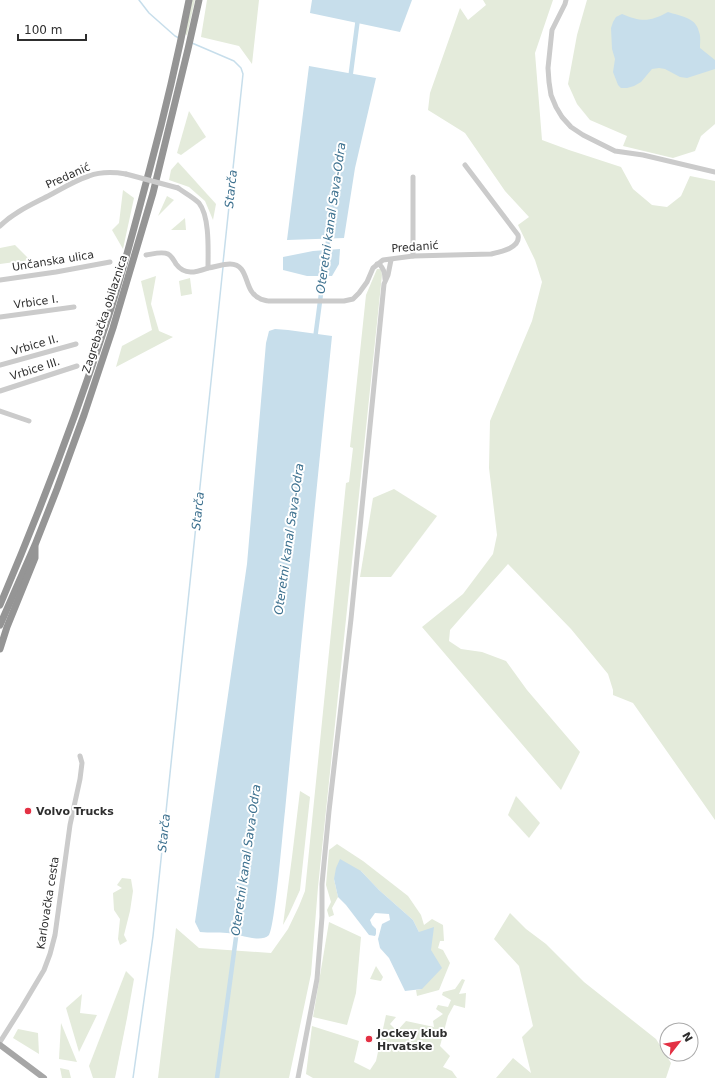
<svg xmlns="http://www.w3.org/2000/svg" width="715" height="1078" font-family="'DejaVu Sans',sans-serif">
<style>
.green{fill:#e4ebdb}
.water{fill:#c7deeb}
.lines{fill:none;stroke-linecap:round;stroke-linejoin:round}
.stream{stroke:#c7deeb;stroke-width:1.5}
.canal{stroke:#c7deeb;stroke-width:4.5}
.minor{stroke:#cbcbcb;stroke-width:5}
.major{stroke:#a6a6a6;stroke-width:6}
.highway{stroke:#959595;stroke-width:7}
.minor-bridge{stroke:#cbcbcb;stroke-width:5}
.poi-dot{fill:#e33144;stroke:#fff;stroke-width:1.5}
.labels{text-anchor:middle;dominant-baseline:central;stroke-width:4;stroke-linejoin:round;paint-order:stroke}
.street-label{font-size:11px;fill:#2e2e2e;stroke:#fff}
.poi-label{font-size:11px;font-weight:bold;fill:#2e2e2e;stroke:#fff;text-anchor:start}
.water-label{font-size:12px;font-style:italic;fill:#3d718f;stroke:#fff}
</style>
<rect width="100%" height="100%" fill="#fff"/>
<g class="green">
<path d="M192,0H195L187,35L185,34Z"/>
<path d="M207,0H259L252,64L239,46L201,37Z"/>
<path d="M483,0H553L535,53L542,140L569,150L621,167L633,189L652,205L667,207L681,196L690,176L715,181V820L633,703L613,695V690L608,674L571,629L508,564L450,630L449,641L461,649L482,652L506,661L527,690L580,752L561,790L422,627L463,594L493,554L497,535L489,468L490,421L532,321L542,282L535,260L518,225L529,217L505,191L465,133L428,110L430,93L460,8L468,20L486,5Z"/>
<path d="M587,0H715V124L701,136L695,151L673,158L623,146L627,136L590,120L577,104L568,84L577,35Z"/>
<path d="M189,111L206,137L181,155L177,153Z"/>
<path d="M178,162L216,204L213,220L205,201L189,187L169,180L171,170Z"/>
<path d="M123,190L134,198L123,249L112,230L119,223Z"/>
<path d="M167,196L174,200L158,216Z"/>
<path d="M185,218L186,230H171Z"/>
<path d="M15,245L30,260L0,264V248Z"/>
<path d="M377,269H381L382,275L318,887L311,974L289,1078H158L176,928L199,948L271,953L288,929L299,906L305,891L346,483L349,482L353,448L350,447L366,295Z"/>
<path d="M156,276L151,304L159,331L173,337L116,367L122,346L152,330L141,281Z"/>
<path d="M190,278L192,294L181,296L179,281Z"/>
<path d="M394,489L437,516L391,577H360L373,498Z"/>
<path d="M300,791L310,797L300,890L289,914L283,925L292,857Z"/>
<path d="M516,796L540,823L529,838L508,815Z"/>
<path d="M337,844L363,861L408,896L421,915L424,925L432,919L443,925L444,941H440L438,948L443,950L450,963L439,990L417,996L416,990L422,989L419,932L413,920L379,890L361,871L334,879L338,897L332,908L334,915L329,917L327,910L331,902L326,885L329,850Z"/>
<path d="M122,878L131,879L133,891L130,911L124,935L127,941L120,945L118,939L120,919L114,910L113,893L122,888L117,885Z"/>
<path d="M510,913L526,929L546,944L584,982L656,1039L671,1063L666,1078H496L513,1058L531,1073L522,1037L533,1026L519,966L494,939Z"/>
<path d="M329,922L361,937L356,993L347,1025L313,1017Z"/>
<path d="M376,966L383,977L381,981L370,979Z"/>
<path d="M126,971L134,979L127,1018L115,1078H93L89,1066Z"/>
<path d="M462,979L465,980L459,994L466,993L465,1008L454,1005L448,1016L440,1046L450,1056L443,1067L452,1071L457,1078H313L306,1074L312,1026L359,1041L354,1062L370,1070L376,1061L386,1015L396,1017L390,1024L397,1031L406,1021L434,1027L433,1021L443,1014L436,1009L438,1005L448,1007L451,1000L442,995L443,992L455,989Z"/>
<path d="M82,994L80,1013L97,1015L79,1052L66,1008Z"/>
<path d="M61,1023L77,1062L59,1059Z"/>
<path d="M18,1029L38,1033L39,1054L13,1038Z"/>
<path d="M60,1068L69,1070L71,1078H62Z"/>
</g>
<g class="water">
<path d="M312,0H412L400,32L310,13Z"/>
<path d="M668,12C680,16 696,17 699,32C701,36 700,43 700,48L715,60V69L687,78L680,77L665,69L659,68L652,69L641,82L634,86L627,88H621L618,85L613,72L615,59L612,49L611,28L613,22L616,17L622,14C641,22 650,22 668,12Z"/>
<path d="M309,66L376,78L355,168L344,238L287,240Z"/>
<path d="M340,249L339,264L332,276H307L283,270V257L313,251Z"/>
<path d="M275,329L288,330L332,336C316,495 300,653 285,811C283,828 275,927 269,935C260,944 238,933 227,933C217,932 210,933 200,932L195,922L247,564L266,343L269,331Z"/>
<path d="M340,859L361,871L379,890L413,920L419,932L434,927L431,950L442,968L422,989L405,991L389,958L380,948L378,939L382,924L390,920L389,914L375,913L370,920L372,925L376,929V934L375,936L369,935L346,905L338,897L334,879L336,868Z"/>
</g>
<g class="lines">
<g class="stream">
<path d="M139,0L149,13L175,36L179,38"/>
<path d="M192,43L234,61L241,68L243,74L223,263"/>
<path d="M133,1078L153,936L223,267"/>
</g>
<g class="canal">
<path d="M350,80L358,18"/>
<path d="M326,256L329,234"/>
<path d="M315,339L324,271"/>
<path d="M217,1078L237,930"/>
</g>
<g class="minor">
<path d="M566,0L565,4L552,30L548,68L549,82L551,95L556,107L562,117L571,127L583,135L615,151L643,155L715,172"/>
<path d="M178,188C185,193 193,197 199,203C210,217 208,251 208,268C215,267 223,264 230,264C250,264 243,291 259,298C261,300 265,300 268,301H344L353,299L359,293L367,282L373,268L383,260L413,256L491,254C500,252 521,248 518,235L465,165"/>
<path d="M0,226C14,212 33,204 50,195C63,188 76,180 89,176C102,171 114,172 126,174"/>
<path d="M146,255C153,254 162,251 168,254C172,256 174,261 176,264C185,276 196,272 208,268"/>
<path d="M413,256V177"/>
<path d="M377,264L380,265C384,269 385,273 385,279"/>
<path d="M0,280L56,272L110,262"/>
<path d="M0,317L74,307"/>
<path d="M0,365L76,344"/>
<path d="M0,391L77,366"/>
<path d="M0,411L29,421"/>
<path d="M0,1042L22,1007L44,970L50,954L55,935L70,825L80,779L82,763L80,756"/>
<path d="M298,1078L317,979L322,917V884L329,811L351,619L384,284L388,275L391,260"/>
</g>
<path class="major" d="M0,1045L44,1078"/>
<g class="highway">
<path d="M0,605C39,513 75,420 106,324C123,273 136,220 150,168C165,112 178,56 189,0"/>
<path d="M0,625L35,545L57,489L84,415L113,328L153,193L188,49L199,0"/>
<path d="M0,649L7,627L35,558V547"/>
</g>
<path class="minor-bridge" d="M126,174L178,188"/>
</g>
<g class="poi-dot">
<circle cx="28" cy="811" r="4"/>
<circle cx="369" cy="1039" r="4"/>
</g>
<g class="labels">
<g class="street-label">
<text transform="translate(68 176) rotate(-24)">Predanić</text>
<text transform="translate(415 247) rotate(-4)">Predanić</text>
<text transform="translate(53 261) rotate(-9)">Unčanska ulica</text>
<text transform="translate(36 302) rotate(-8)">Vrbice I.</text>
<text transform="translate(105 314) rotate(-72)">Zagrebačka obilaznica</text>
<text transform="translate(35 345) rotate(-16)">Vrbice II.</text>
<text transform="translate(35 369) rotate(-18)">Vrbice III.</text>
<text transform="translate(48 903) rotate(-81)">Karlovačka cesta</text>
</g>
<g class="poi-label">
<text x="36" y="811">Volvo Trucks</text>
<text x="377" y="1033">Jockey klub<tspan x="377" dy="13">Hrvatske</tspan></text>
</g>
<g class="water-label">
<text transform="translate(231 189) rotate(-84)">Starča</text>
<text transform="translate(331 218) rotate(-82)">Oteretni kanal Sava-Odra</text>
<text transform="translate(198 511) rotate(-84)">Starča</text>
<text transform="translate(289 539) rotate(-82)">Oteretni kanal Sava-Odra</text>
<text transform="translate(164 833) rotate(-84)">Starča</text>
<text transform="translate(246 860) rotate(-82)">Oteretni kanal Sava-Odra</text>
</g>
</g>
<g transform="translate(679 1042) rotate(59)"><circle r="19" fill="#ffffff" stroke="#ababab"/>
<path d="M0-3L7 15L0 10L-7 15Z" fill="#e33144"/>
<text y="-6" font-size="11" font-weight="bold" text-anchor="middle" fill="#2e2e2e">N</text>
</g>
<path d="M18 34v6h68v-6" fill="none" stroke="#2e2e2e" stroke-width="2"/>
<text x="24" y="34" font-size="12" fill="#2e2e2e" stroke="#ffffff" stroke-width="3" paint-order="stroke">100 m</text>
</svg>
